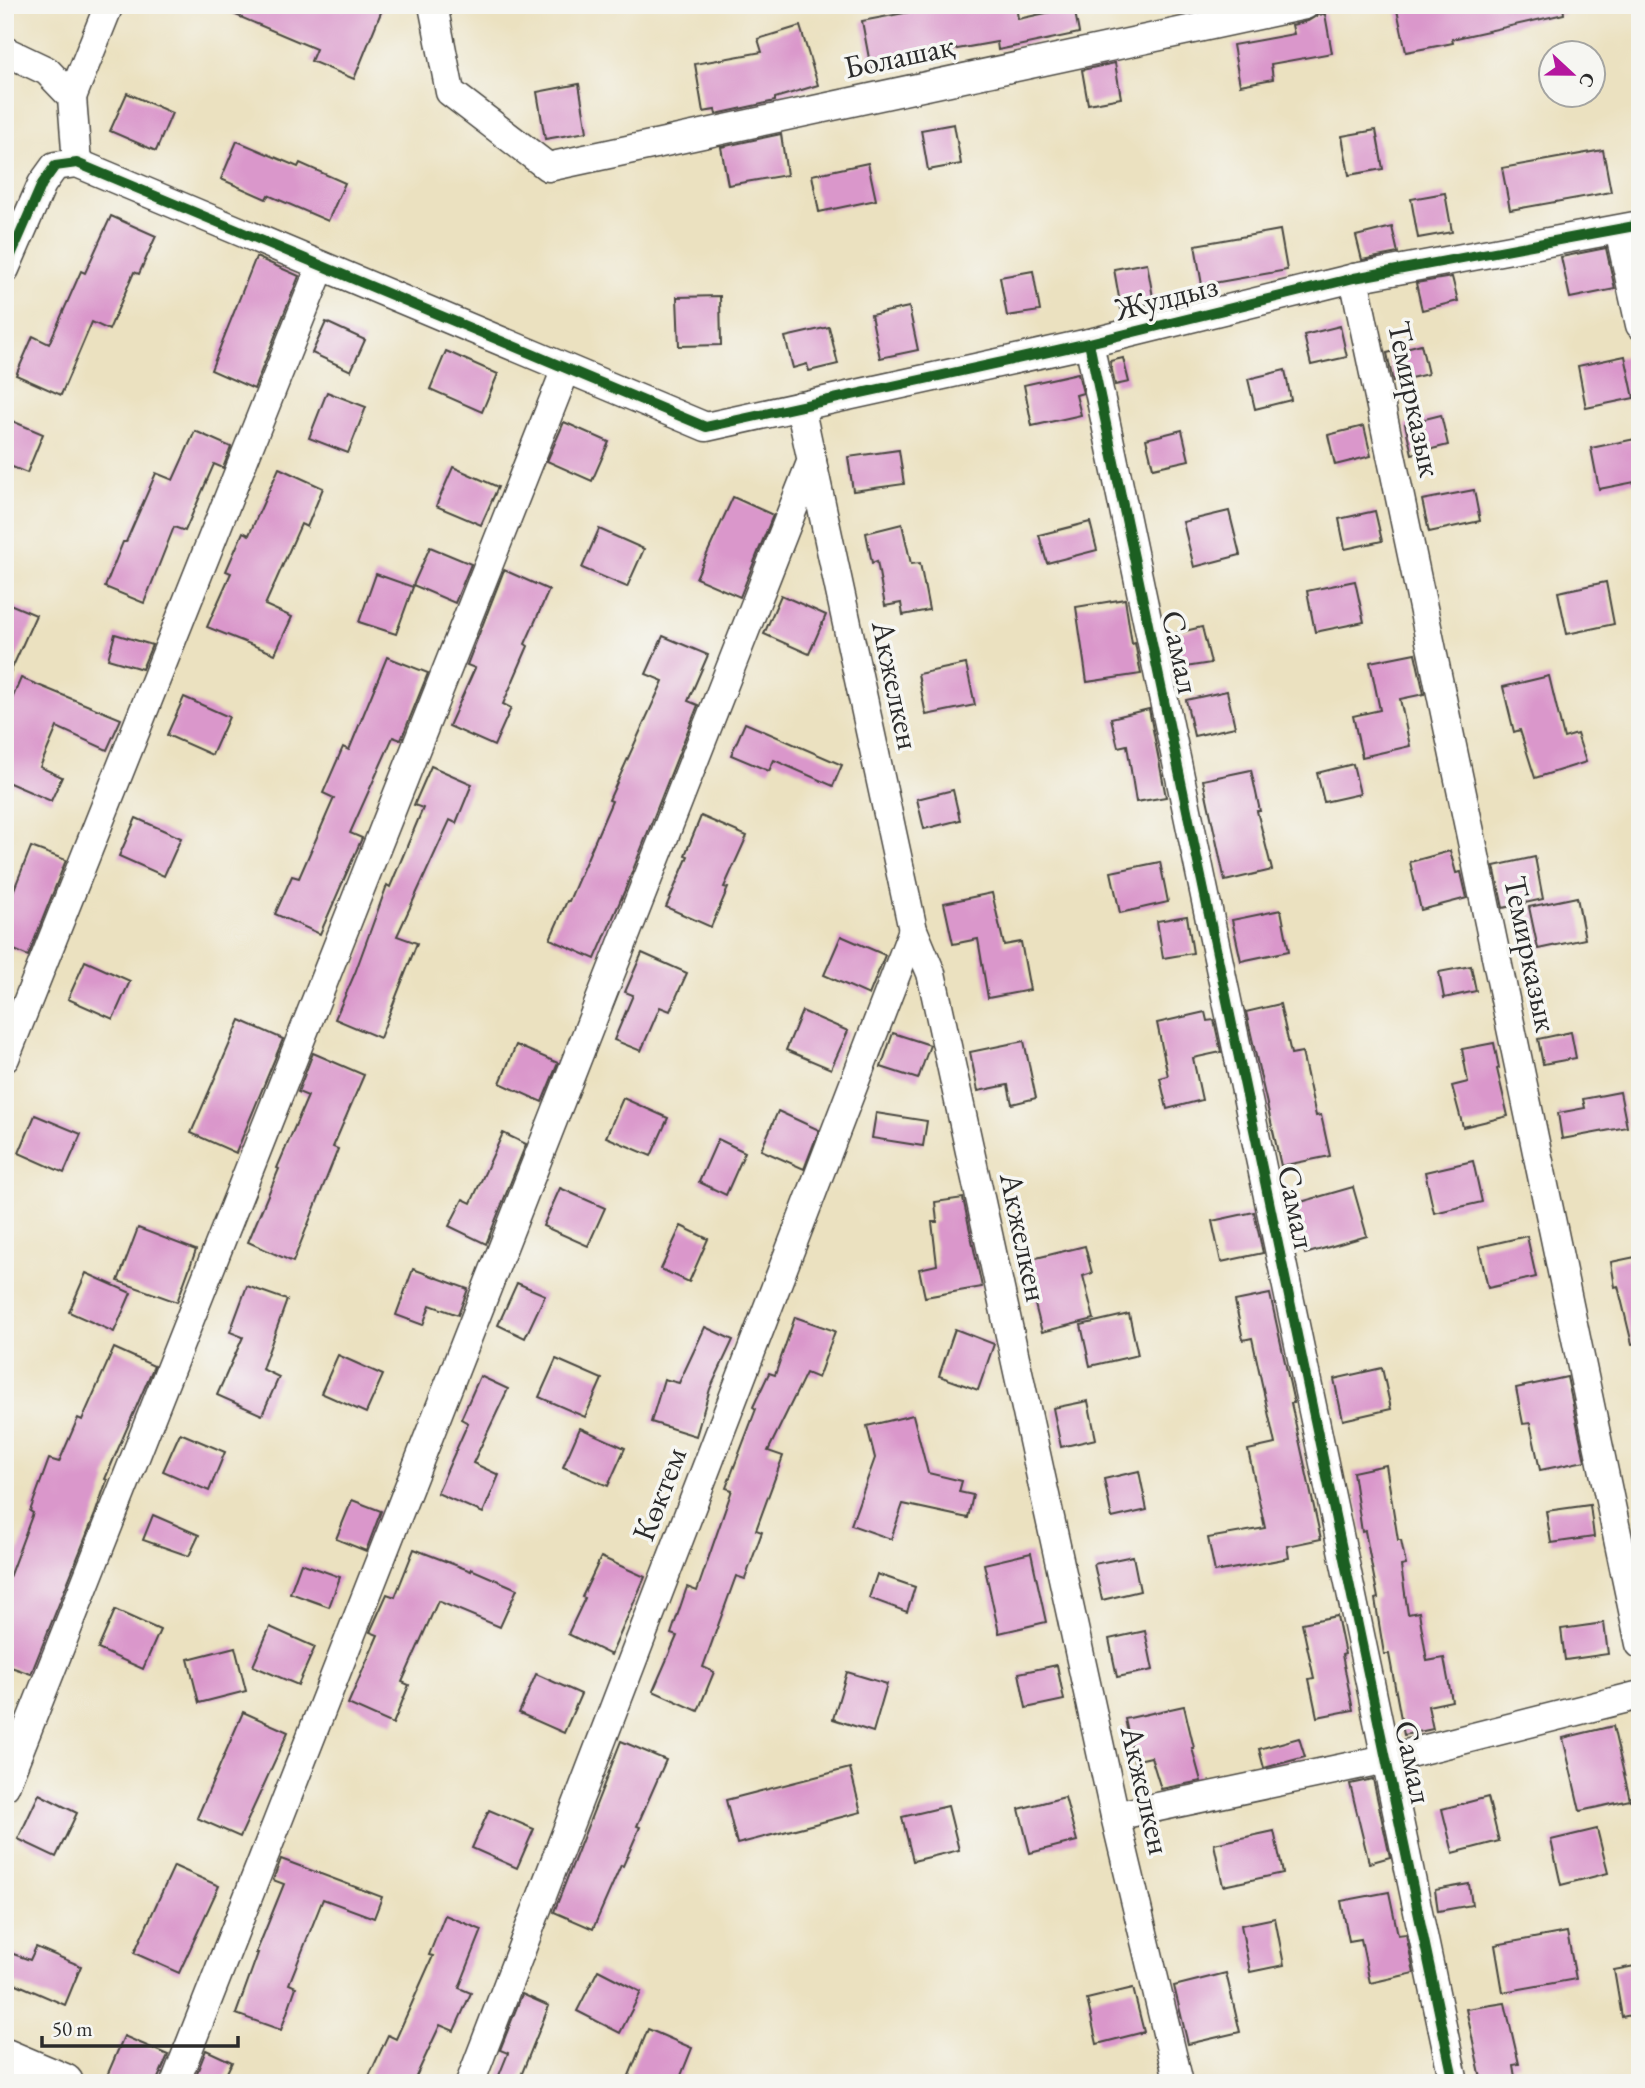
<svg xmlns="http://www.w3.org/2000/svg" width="1645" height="2088" font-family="'EB Garamond',serif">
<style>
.building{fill:#da97cb}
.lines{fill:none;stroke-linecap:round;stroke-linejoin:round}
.street-casing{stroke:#484641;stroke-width:31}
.secondary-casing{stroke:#484641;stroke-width:41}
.street{stroke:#fff;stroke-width:28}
.secondary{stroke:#fff;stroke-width:38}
.cycleway-casing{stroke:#f6f6f2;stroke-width:15}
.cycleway{stroke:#1b5e20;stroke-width:10}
.labels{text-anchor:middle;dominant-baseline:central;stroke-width:7;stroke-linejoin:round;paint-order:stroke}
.street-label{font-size:32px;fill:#2b2b2b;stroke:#f6f6f2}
</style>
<rect width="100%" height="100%" fill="#f6f6f2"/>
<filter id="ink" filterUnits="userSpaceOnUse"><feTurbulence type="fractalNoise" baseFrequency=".0143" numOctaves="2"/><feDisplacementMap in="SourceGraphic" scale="14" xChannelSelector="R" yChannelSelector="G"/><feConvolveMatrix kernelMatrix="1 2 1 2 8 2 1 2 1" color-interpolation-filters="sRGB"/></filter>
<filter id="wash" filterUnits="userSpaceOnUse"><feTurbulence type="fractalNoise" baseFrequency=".00686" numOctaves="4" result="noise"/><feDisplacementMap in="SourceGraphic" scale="28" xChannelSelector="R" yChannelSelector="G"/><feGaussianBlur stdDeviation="1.57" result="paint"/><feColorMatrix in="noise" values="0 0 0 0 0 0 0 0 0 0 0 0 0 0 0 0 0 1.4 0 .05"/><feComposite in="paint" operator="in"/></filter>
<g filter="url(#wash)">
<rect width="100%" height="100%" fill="#ebe1c0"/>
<g id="blocks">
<g class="building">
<path d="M212,5H384L354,79L311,61L316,49Z"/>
<path d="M926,5H1016L1018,19L1074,7L1079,33L998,50L997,42L912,57L913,61L871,69L862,21L915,11L914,7Z"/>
<path d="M1422,5H1563L1564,14L1452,39L1453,43L1406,52L1397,10Z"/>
<path d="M1325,14L1332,53L1271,64L1273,79L1240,85L1233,45L1294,34L1292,25L1308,21L1318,15Z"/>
<path d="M800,26L818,85L775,98V101L716,114L715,110L703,112L695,64L762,52L758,39Z"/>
<path d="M1115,63L1121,98L1088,104L1082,70Z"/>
<path d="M579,84L587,132L545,139L537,92Z"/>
<path d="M127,93L172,113L156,151L110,131Z"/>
<path d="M954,124L961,164L928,170L921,130Z"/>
<path d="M1376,130L1383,169L1349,175L1342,136Z"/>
<path d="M781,134L787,175L728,185L721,147Z"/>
<path d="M237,141L298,167L300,163L345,183L328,221L268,195L266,199L221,179Z"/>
<path d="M1603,150L1611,192L1510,210L1502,168Z"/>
<path d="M868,163L876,200L819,212L812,175Z"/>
<path d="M1445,193L1452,232L1418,238L1411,199Z"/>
<path d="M111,216L156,236L139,274L134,272L109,330L92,322L61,395L16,375L33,336L49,344L81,271L85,273Z"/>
<path d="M1392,227L1398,253L1362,260L1356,236Z"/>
<path d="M1280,230L1287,270L1202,285L1195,245Z"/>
<path d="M1606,248L1615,289L1570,298L1561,257Z"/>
<path d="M256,257L299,276L254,389L211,370Z"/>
<path d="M1147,263L1154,303L1121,309L1114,269Z"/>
<path d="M1033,271L1040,311L1007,316L1000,277Z"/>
<path d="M1452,277L1458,301L1422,310L1416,283Z"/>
<path d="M720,296L721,345L679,346L677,297Z"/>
<path d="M909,307L918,350L880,358L871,315Z"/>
<path d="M326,322L365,340L351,371L312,353Z"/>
<path d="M1340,326L1347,357L1311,365L1304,335Z"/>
<path d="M829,327L838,364L809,371L807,364L793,368L785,337Z"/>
<path d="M1421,344L1428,374L1393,382L1387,353Z"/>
<path d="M446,351L498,374L482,412L430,389Z"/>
<path d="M1625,356L1634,398L1586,408L1578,366Z"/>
<path d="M1123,358L1129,382L1115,385L1110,361Z"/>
<path d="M1285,370L1291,400L1255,409L1248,379Z"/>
<path d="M1078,373L1083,393L1076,395L1081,415L1032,426L1024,385Z"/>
<path d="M327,392L366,407L348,453L309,438Z"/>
<path d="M1441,415L1448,445L1412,454L1405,424Z"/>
<path d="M5,418L43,434L27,473L5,464Z"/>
<path d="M564,422L609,442L592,481L547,461Z"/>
<path d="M1364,426L1371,456L1335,465L1328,435Z"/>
<path d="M1182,430L1189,460L1153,468L1146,439Z"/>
<path d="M195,431L231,447L223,468L214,464L185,531L174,527L144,603L105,587L123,542H126L156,473L173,480Z"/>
<path d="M1640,438V481L1599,489L1591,448Z"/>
<path d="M899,450L904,484L853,491L848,457Z"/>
<path d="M453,467L498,487L481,525L436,506Z"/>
<path d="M279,468L323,488L307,527L301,524L265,605L292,617L275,654L207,627L231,573L226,571L243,532L249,535Z"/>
<path d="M1474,490L1480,521L1429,532L1422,500Z"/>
<path d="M733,497L773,515L740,597L696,578Z"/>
<path d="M1229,511L1240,555L1194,567L1183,522Z"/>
<path d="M1375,511L1382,541L1345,549L1339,519Z"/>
<path d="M1090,522L1097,550L1047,563L1039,535Z"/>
<path d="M902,524L911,564L920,563L929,610L903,615L901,603L885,606L877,561L872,563L866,533Z"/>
<path d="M599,529L644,549L627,587L582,568Z"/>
<path d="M430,547L471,564L455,603L413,585Z"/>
<path d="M504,570L549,590L525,644L528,646L503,704L511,708L494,746L449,726L475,668L467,665Z"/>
<path d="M376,574L413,587L396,634L359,622Z"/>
<path d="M1355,581L1364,622L1315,632L1307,591Z"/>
<path d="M1606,582L1614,624L1567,634L1558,592Z"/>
<path d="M781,595L826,615L809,654L764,634Z"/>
<path d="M1125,599L1132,644L1135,643L1141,674L1087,682L1076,607Z"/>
<path d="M5,602L36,615L5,684Z"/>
<path d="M1202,627L1211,663L1179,668L1172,634Z"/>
<path d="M115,634L152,645L142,669L108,659Z"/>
<path d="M663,636L708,655L688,701L698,705L625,890L595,959L550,939L567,901H569L612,801L609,800L663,681L646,674Z"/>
<path d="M1415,653L1424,694L1400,699L1410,746L1362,757L1353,716L1380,710L1370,662Z"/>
<path d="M387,657L428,673L401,740L393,737L350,833L362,838L320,934L275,914L292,876L299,878L334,798L323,793L343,747L349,750Z"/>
<path d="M966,664L975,705L926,715L918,674Z"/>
<path d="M1549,676L1564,738L1577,734L1586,762L1535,778L1520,730L1514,732L1503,687Z"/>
<path d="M21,678L121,719L107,750L57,727L40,767L62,777L51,801L5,781V715Z"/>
<path d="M1227,691L1235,727L1194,736L1186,700Z"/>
<path d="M184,697L229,717L212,755L167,735Z"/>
<path d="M1149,709L1166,797L1136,802L1127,745L1118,747L1111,718Z"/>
<path d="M745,723L842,765L833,786L774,760L769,771L731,755Z"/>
<path d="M1353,764L1360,794L1324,802L1317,773Z"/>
<path d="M431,766L472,784L456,823L450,820L397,936L417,943L380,1038L335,1019L355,973L387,885L390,887L423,808L414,805Z"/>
<path d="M1251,770L1260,811H1257L1272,870L1225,881L1203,780Z"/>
<path d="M953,790L960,820L924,829L917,799Z"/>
<path d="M701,816L747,836L724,887L728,888L711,927L666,907L688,856L685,855Z"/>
<path d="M136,818L181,838L164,876L119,856Z"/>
<path d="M31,847L66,860L28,956L5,946V912Z"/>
<path d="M1450,851L1456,873L1461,872L1467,898L1421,910L1410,862Z"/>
<path d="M1535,857L1543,899L1503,908L1494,866Z"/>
<path d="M1160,862L1168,902L1120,913L1111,872Z"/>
<path d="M992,893L1004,945L1021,942L1030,990L988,998L978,939L953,944L944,903Z"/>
<path d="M1577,897L1585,939L1538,949L1529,907Z"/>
<path d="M1281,910L1289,951L1241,961L1232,920Z"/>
<path d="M1187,916L1193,953L1163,958L1157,921Z"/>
<path d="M841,936L885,955L869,995L824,975Z"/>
<path d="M642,953L687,973L670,1011L660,1007L641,1051L614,1040L633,995L625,992Z"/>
<path d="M85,961L130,981L113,1019L68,999Z"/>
<path d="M1471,966L1476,991L1444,998L1439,972Z"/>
<path d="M1280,1004L1291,1054L1302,1052L1316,1116L1321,1115L1330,1156L1281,1166L1246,1012Z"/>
<path d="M802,1011L848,1031L831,1069L786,1050Z"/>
<path d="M1205,1012L1207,1021L1214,1020L1221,1052L1193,1058L1202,1100L1167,1109L1160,1078L1168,1076L1157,1023Z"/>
<path d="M240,1020L283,1039L236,1153L191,1133Z"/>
<path d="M1571,1032L1576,1058L1543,1064L1538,1039Z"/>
<path d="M893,1033L930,1045L918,1079L881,1067Z"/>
<path d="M1024,1041L1036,1098L1012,1104L1008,1085L978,1091L970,1052Z"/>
<path d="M1494,1043L1499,1068L1497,1069L1508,1116L1463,1127L1452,1086L1468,1082L1462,1049Z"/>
<path d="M516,1045L558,1063L542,1102L500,1083Z"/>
<path d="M313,1053L364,1075L333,1147L338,1149L293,1262L248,1242L279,1169L277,1168L308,1096L298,1092Z"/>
<path d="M1620,1092L1627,1127L1562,1139L1558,1113L1585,1108L1583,1099Z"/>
<path d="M623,1098L668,1118L651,1156L606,1137Z"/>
<path d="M778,1111L819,1130L804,1169L761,1150Z"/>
<path d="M876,1113L927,1121L923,1146L872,1138Z"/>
<path d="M35,1115L81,1134L64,1173L19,1153Z"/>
<path d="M503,1133L526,1144L486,1244L449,1226L463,1199L471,1203Z"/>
<path d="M718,1139L745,1152L726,1195L699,1182Z"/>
<path d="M1473,1161L1482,1202L1434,1213L1425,1172Z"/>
<path d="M1353,1187L1367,1236L1305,1254L1302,1245L1295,1246L1287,1206Z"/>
<path d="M560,1188L605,1208L588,1246L543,1226Z"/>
<path d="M963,1198L982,1287L925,1297L919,1269L937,1265L932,1222H937L935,1202Z"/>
<path d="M1254,1212L1263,1253L1221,1262L1212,1221Z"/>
<path d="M681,1226L708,1239L689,1282L661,1269Z"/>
<path d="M138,1228L196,1250L177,1302L118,1281Z"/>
<path d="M1527,1236L1536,1277L1488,1288L1479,1247Z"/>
<path d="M1085,1246L1092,1273L1083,1276L1094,1319L1042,1332L1024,1261Z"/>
<path d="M1640,1256V1343L1632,1344L1618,1286L1615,1287L1611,1262Z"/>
<path d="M413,1269L468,1289L458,1315L430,1305L423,1325L396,1315Z"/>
<path d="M86,1273L131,1293L114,1332L69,1312Z"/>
<path d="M517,1283L545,1295L525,1338L498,1325Z"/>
<path d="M247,1286L287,1300L262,1369L279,1377L262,1415L217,1395L243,1337L230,1332Z"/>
<path d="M1270,1294L1294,1403H1291L1321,1539L1287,1546L1289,1558L1215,1572L1208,1538L1265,1528L1248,1450L1275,1444L1252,1338L1243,1340L1235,1301Z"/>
<path d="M1129,1314L1138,1355L1090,1366L1081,1325Z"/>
<path d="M795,1317L835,1331L818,1378L806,1373L768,1451L783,1456L756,1530L762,1532L745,1579L736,1576L703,1667L714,1672L698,1711L653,1691L677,1636L671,1634L687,1587L697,1591L732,1490L726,1488L756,1409L753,1407L769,1373L775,1375Z"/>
<path d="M705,1327L733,1340L710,1389L696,1436L651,1422L664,1379L679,1383Z"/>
<path d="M955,1329L994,1344L978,1390L939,1376Z"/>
<path d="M114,1348L154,1366L105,1479L107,1480L95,1514L31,1674L5,1665V1588L33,1513L30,1511L49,1459L59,1462L78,1418L82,1420Z"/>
<path d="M338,1355L383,1375L366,1413L321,1393Z"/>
<path d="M556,1359L602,1379L585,1417L539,1397Z"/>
<path d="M1382,1368L1391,1409L1343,1420L1334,1379Z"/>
<path d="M480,1376L508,1389L473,1463L499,1475L483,1513L437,1493L468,1423L461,1419Z"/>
<path d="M1567,1377L1585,1461L1540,1470L1530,1423L1523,1424L1516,1388Z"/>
<path d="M1088,1401L1096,1439L1061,1447L1053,1408Z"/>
<path d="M913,1415L928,1473L962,1481L959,1492L973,1495L968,1518L903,1504L891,1539L851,1525L875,1458L867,1426Z"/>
<path d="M580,1428L625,1448L608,1486L563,1467Z"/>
<path d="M180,1433L225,1452L209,1491L163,1471Z"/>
<path d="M1386,1465L1398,1540H1401L1406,1565L1401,1566L1408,1614L1419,1612L1427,1661L1444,1658L1452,1701L1428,1706L1433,1729L1404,1735L1389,1654H1384L1375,1599L1378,1598L1365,1531L1362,1532L1353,1472Z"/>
<path d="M1139,1471L1147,1510L1112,1518L1104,1479Z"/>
<path d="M352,1500L381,1511L366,1551L336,1539Z"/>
<path d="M1590,1505L1594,1537L1551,1543L1546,1511Z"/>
<path d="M153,1515L199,1535L189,1556L143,1540Z"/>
<path d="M414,1549L471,1571V1569L517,1589L500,1627L438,1601L402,1682L409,1685L393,1724L348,1704L378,1635L370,1632L387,1594L395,1597Z"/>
<path d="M1031,1553L1046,1622L999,1633L984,1564Z"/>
<path d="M1133,1556L1140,1591L1102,1600L1094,1564Z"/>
<path d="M601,1557L645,1577L611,1655L568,1634L585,1598L582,1597Z"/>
<path d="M301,1563L340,1577L329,1607L290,1593Z"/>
<path d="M877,1574L915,1587L907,1612L869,1598Z"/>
<path d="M115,1610L160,1630L143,1669L98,1649Z"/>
<path d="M1337,1616L1345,1654L1342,1655L1353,1710L1317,1717L1309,1679L1314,1678L1302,1623Z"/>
<path d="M1604,1623L1608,1654L1565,1660L1561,1629Z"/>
<path d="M270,1627L315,1647L298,1685L253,1666Z"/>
<path d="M1145,1631L1153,1670L1117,1677L1109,1639Z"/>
<path d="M235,1647L246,1691L199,1703L188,1659Z"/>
<path d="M1057,1665L1064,1700L1026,1708L1019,1673Z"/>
<path d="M847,1672L887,1684L873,1732L833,1719Z"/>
<path d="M536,1674L581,1694L564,1733L519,1713Z"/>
<path d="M1184,1706L1194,1748H1192L1201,1781L1161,1789L1151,1757L1134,1761L1125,1719Z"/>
<path d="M243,1712L288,1732L240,1837L197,1818Z"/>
<path d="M1613,1726L1630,1800L1580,1811L1563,1738Z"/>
<path d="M1299,1738L1305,1757L1264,1768L1259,1749Z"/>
<path d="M621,1741L666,1760L637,1826L640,1827L623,1866L621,1865L593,1929L554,1912Z"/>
<path d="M850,1768L861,1812L737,1844L726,1800Z"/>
<path d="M1373,1779L1390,1857L1369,1863L1350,1784Z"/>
<path d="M39,1794L77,1813L56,1857L18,1839Z"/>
<path d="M1065,1797L1077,1841L1030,1853L1019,1809Z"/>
<path d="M1488,1797L1499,1841L1453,1853L1442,1809Z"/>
<path d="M948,1806L959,1850L913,1861L902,1817Z"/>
<path d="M489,1810L534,1829L517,1868L472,1848Z"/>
<path d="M1597,1829L1608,1873L1561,1885L1551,1840Z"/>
<path d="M1274,1831L1283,1873L1223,1886L1214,1844Z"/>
<path d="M281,1859L382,1897L374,1918L323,1899L289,1984L296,1987L281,2030L236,2014L258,1953H256L284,1884L273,1880Z"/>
<path d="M174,1866L219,1886L179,1973L134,1953Z"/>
<path d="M1469,1884L1472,1905L1438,1911L1435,1890Z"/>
<path d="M1389,1892L1398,1935L1406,1934L1414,1973L1370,1983L1361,1939L1349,1941L1341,1901Z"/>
<path d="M445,1915L482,1930L459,1988L471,1993L454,2031L440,2025L413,2083H384L369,2076L388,2035L396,2039L433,1956L429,1955Z"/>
<path d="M1275,1918L1284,1965L1250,1972L1241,1925Z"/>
<path d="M1567,1932L1576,1979L1503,1992L1495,1945Z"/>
<path d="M36,1947L81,1966L65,2005L5,1979V1951L30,1960Z"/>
<path d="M1640,1965V2013L1622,2017L1614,1970Z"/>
<path d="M598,1970L641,1992L620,2033L577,2011Z"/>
<path d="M1226,1973L1240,2032L1188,2044L1174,1986Z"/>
<path d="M1133,1988L1144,2032L1097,2044L1087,1999Z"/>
<path d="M522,1994L549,2006L518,2083H496L508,2053L500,2050Z"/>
<path d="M1505,2003L1519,2064L1513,2065L1516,2083H1482L1466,2009Z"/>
<path d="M648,2029L692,2048L678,2083H626Z"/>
<path d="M124,2036L168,2055L156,2083H118L106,2078Z"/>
<path d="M206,2050L232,2062L222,2083H193Z"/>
</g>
</g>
</g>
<g filter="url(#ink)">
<use href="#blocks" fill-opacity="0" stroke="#484641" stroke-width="2"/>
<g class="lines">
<g class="street-casing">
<g id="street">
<path d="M433,5L450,92L548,167L1305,5"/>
<path d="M5,51L47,71L72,97L77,163"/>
<path d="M72,97L109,5"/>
<path d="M1619,230L1640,325"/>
<path d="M5,269L42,184L55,166L77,163L706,427L1089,343L1354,278L1640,225"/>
<path d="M1354,278L1640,1644"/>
<path d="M1089,343L1454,2083"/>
<path d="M800,406L913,930L931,973L1115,1816L1179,2083"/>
<path d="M5,1058L321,266"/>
<path d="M5,1786L566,369"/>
<path d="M1115,1816L1386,1759L1640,1695"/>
<path d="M175,2083L812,460"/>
<path d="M470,2083L913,930"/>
</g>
</g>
<g class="secondary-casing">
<path id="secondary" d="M5,2058L64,2083"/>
</g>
<use href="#street" class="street"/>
<use href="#secondary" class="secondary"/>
<g class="cycleway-casing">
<g id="cycleway">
<path d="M5,269L42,184L55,166L77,163L706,427L1089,343L1354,278L1640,225"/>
<path d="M1089,343L1454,2083"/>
</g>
</g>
<use href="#cycleway" class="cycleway"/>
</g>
</g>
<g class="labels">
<g class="street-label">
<text transform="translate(899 56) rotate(-12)">Болашақ</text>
<text transform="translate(1166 297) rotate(-14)">Жулдыз</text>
<text transform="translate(1415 399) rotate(78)">Темирказык</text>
<text transform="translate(1181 652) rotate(78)">Самал</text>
<text transform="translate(896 685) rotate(78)">Акжелкен</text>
<text transform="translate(1531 954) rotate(78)">Темирказык</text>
<text transform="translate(1297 1207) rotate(78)">Самал</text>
<text transform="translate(1024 1237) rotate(78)">Акжелкен</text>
<text transform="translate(659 1494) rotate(-69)">Көктем</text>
<text transform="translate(1414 1762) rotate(78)">Самал</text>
<text transform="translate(1146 1790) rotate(77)">Акжелкен</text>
</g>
</g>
<rect width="1645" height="2088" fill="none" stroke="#f6f6f2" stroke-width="28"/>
<g transform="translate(1572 74) rotate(112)"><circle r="33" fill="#f6f6f2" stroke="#a5a5a2" stroke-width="2"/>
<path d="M0-5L12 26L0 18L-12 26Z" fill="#b5179e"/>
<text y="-10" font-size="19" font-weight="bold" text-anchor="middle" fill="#2b2b2b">С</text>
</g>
<path d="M42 2036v10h196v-10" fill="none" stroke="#2b2b2b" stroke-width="3.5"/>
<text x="52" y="2036" font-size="21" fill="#2b2b2b" stroke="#f6f6f2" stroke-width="5" paint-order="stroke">50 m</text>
</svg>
